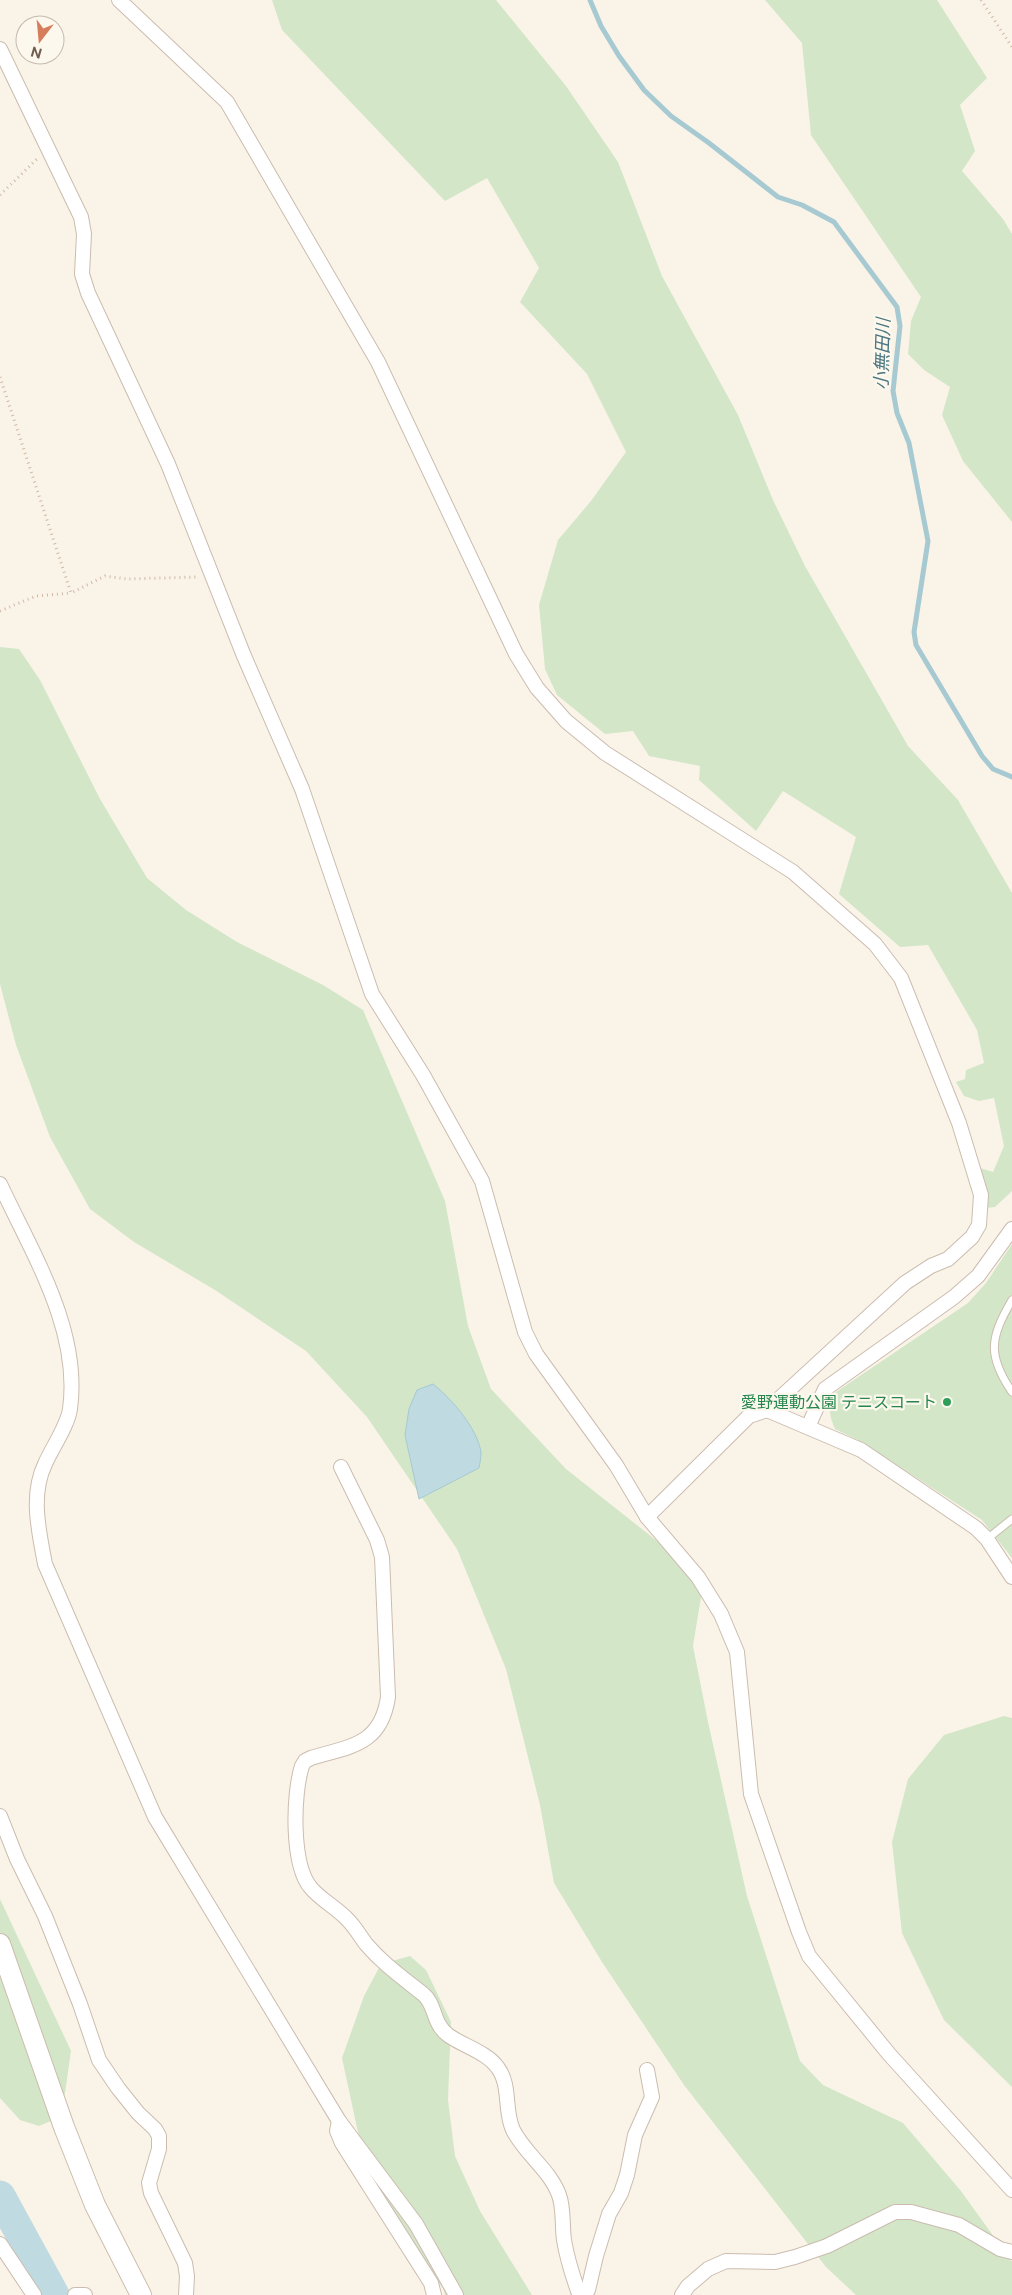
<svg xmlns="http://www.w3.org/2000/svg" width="1012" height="2295" font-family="'Public Sans','Noto Sans JP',sans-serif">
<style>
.green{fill:#d3e6c8}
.water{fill:#bfdbe1;stroke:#a6c9d2}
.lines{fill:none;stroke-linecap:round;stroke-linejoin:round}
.stream{stroke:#a6c9d2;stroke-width:5}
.river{stroke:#bfdbe1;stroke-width:31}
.lane-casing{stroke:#cbbcaf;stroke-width:9}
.street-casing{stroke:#cbbcaf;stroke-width:16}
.secondary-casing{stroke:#cdbdad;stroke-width:22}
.path{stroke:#d1b9a6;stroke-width:3;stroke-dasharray:1 4;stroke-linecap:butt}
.lane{stroke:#fff;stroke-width:7}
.street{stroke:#fff;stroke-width:14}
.secondary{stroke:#fff;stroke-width:20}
.leisure-dot{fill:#2e9e5b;stroke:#fdf8ee;stroke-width:2}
.labels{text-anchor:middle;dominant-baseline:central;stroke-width:4.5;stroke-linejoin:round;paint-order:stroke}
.leisure-label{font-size:16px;fill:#27864d;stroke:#fdf8ee;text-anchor:end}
.water-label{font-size:18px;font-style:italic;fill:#4c7682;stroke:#fdf8ee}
</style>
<rect width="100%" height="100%" fill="#faf4e8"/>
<g class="green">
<path d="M272,0H496L566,86L618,162L662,276L738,415L773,500L805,566L908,746L958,800L1012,893V1191L995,1207L986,1208L980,1168L993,1172L1004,1146L994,1098L979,1101L964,1096L956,1082L965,1079L966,1070L984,1063L977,1030L928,945L900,947L839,894L856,837L783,791L756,831L699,780L700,766L649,756L633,731L605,734L557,695L545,669L539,605L558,540L591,501L626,452L587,374L520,302L539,268L487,178L445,201L282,30Z"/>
<path d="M765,0H937L987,78L960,105L975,151L962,171L1003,219L1012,234V522L963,461L942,415L950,387L924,370L908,354L911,321L921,297L811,135L802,43Z"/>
<path d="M0,647L19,649L40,680L100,799L147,878L186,910L237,942L323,985L363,1010L445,1201L468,1326L491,1389L566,1469L676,1556L702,1591L693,1646L708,1722L747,1896L800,2061L823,2085L903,2123L961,2191L1012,2262V2295H856L826,2267L684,2085L602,1962L554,1883L540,1805L506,1669L457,1549L367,1417L306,1351L215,1290L134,1242L90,1209L50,1137L16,1045L0,984Z"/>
<path d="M1012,1244V1558L982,1520L858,1440L835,1429C829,1416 828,1406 833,1394L968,1303L986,1283Z"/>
<path d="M1004,1716L1012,1718V2087L944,2020L902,1933L892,1842L908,1779L944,1735Z"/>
<path d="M0,1899L71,2051L65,2093L58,2118L39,2126L20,2120L0,2098Z"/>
<path d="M410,1956L426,1970L451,2022L448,2100L455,2156L480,2211L532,2295H445L443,2288L393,2229L359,2137L342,2058L364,1996L381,1964Z"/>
</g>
<path class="water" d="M433,1384C452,1399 477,1428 481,1452C481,1457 480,1464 479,1468L419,1499L405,1435L409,1409L417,1390Z"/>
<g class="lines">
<path class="stream" d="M590,0L601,26L619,56L644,90L671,116L709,143L778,197L802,205L834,222L897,307L900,326L893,391L897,413L909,443L928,541L914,632L916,645L982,756L993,769L1012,777"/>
<path class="river" d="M0,2196L54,2295"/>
<g class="lane-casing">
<g id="lane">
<path d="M1012,1300C990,1338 987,1355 1012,1392"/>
<path d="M987,1539L1012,1519"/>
</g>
</g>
<g class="street-casing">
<g id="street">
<path d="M119,0L227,102L378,362L516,654L537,688L566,721L605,753L793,872L875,944L901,978L959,1123L981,1195L979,1225L972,1237L948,1259L931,1266L905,1283L767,1410L749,1416L647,1517"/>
<path d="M0,49L81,217L84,234L82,274L88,293L168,464L244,656L302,789L372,994L423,1075L482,1181L525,1332L536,1354L616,1465L647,1517L698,1577L721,1614L737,1652L751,1794L799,1932L809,1956L889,2054L1012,2190"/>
<path d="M0,1184C32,1253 81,1330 70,1409C68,1425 52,1448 45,1464C30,1495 39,1532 45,1564L155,1817L339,2121L416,2224L456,2295"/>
<path d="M767,1410L861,1450L976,1528L987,1539L1012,1577"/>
<path d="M808,1427L825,1389L954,1297L978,1276L1012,1229"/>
<path d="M341,1467L377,1540L382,1557L388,1697C381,1745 351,1746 311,1758L305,1761L302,1766C293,1794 291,1865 311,1888C321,1900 337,1908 348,1920C355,1927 360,1936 366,1944C383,1964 403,1978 423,1994C436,2004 432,2023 448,2035C463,2046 487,2052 498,2068C511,2086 504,2111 513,2130C525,2154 550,2170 559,2195C564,2208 562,2226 564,2240C567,2258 572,2274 578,2291"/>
<path d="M0,1816L17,1859L45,1916L80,2004L99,2060L118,2088L138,2113L155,2129L159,2136V2149L149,2183L151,2193L185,2263L187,2276L186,2295"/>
<path d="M339,2121L337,2131L342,2143L431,2283L434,2295"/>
<path d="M0,2244L34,2295"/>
<path d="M588,2290L596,2256L609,2214L621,2193L627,2175L635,2135L652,2097L647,2070"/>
<path d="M75,2295H85"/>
<path d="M682,2295L688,2286L708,2269L726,2261L775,2262L795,2257L827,2246L895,2212H911L959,2225L1000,2249L1012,2252"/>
</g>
</g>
<g class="secondary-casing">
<path id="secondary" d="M0,1944L64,2127L95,2205L141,2295"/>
</g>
<g class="path">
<path d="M981,0L1012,47"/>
<path d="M0,195L37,159"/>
<path d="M0,377L71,593L105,576L127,579L196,577"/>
<path d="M0,611L36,596L71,593"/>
</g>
<use href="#lane" class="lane"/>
<use href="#street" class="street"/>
<use href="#secondary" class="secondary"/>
</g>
<circle class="leisure-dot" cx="947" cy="1402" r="5"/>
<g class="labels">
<g class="leisure-label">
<text x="937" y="1402">愛野運動公園 テニスコート</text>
</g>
<g class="water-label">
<text transform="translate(882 354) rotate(-88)">小無田川</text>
</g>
</g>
<g transform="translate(40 40) rotate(196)"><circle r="24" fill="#fdf8ee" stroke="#c5baae"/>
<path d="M0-4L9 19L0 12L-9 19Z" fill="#d67d5c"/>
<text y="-8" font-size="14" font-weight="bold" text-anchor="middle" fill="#715d4f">N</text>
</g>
</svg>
